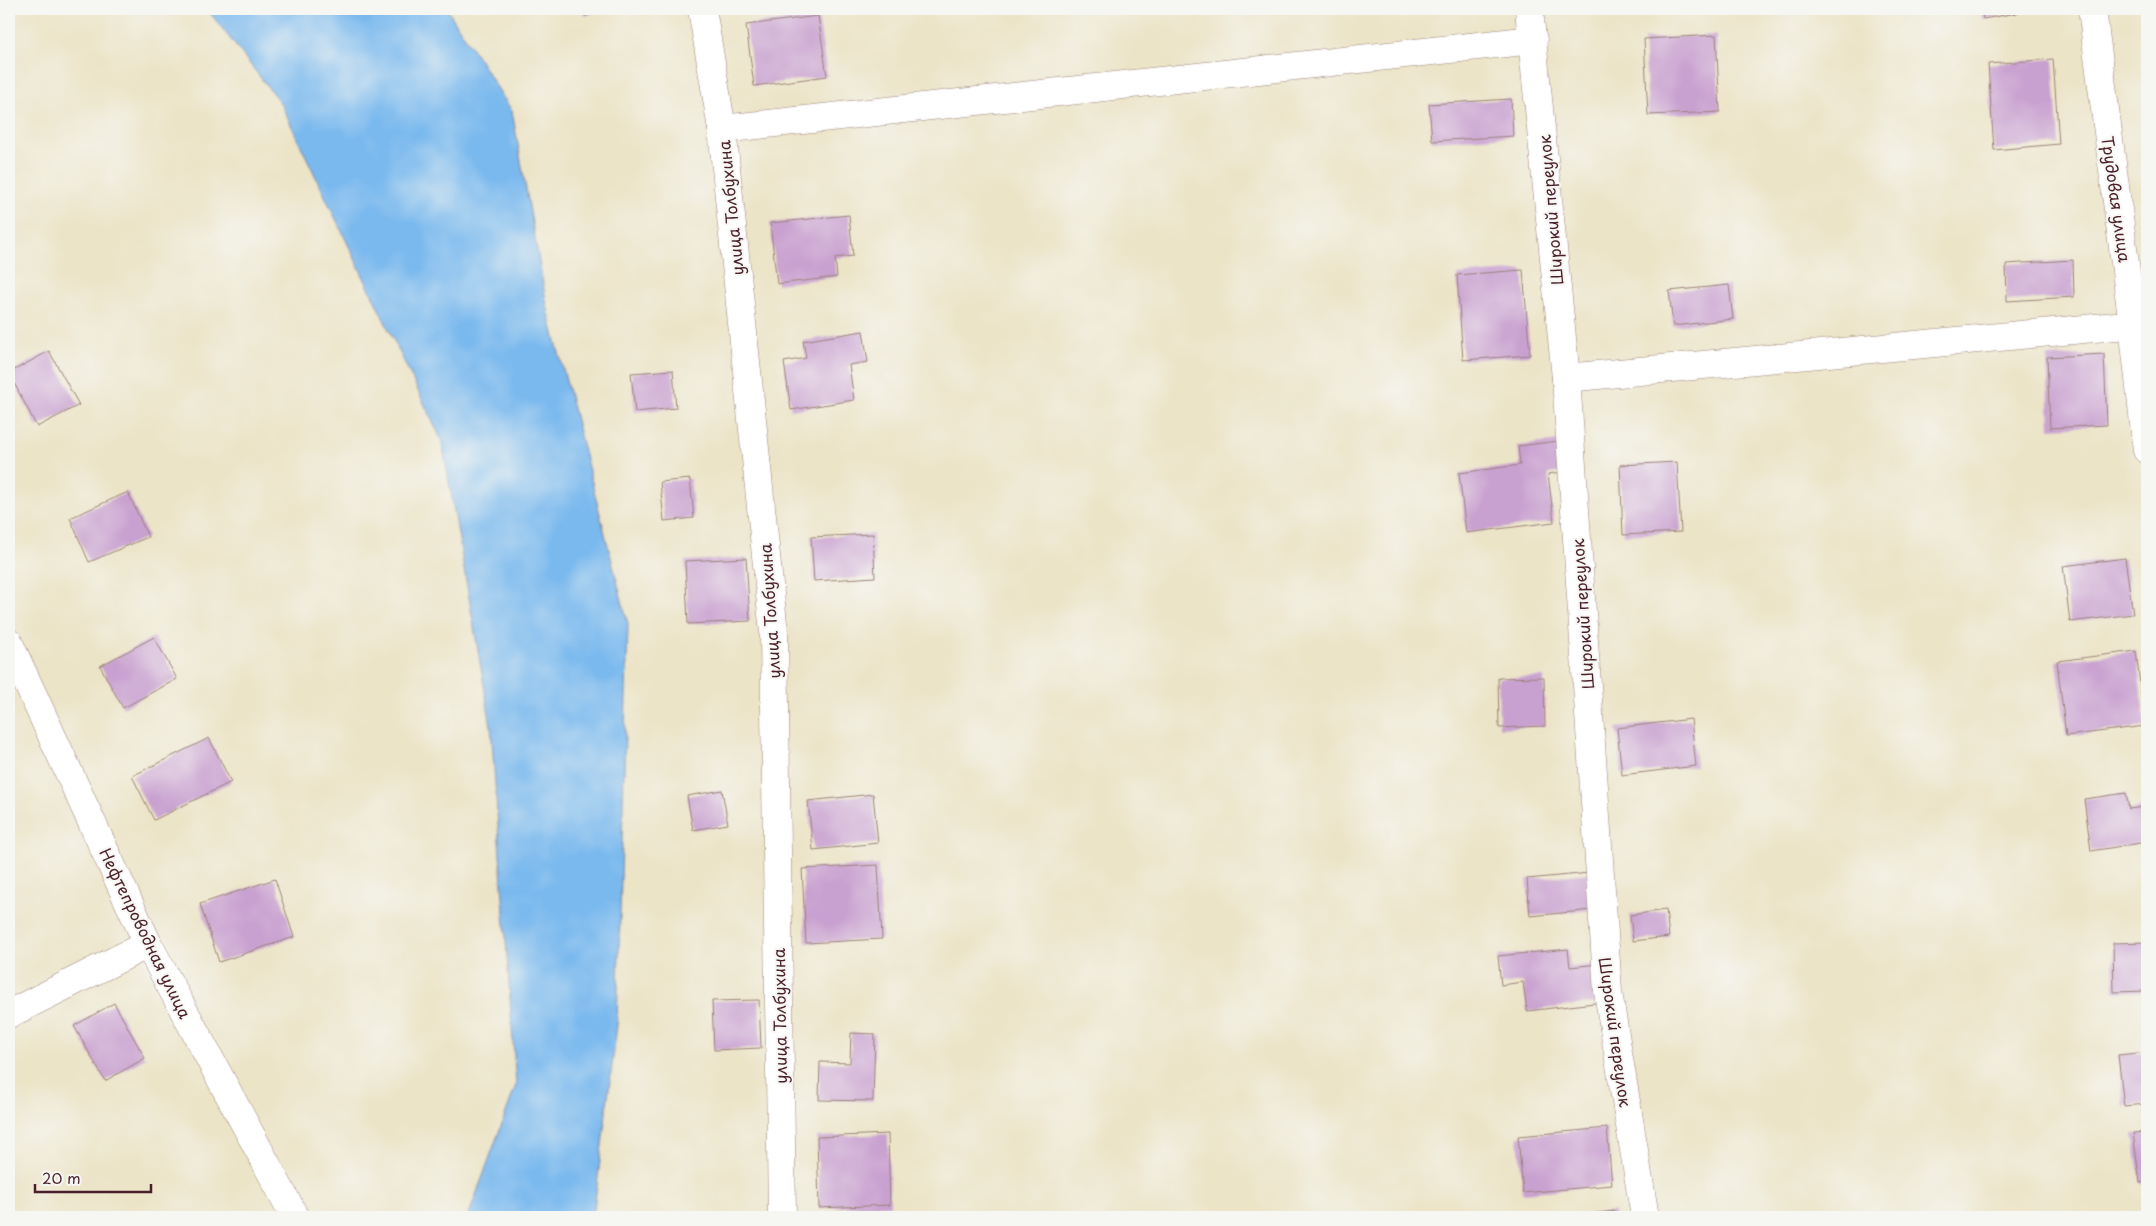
<svg xmlns="http://www.w3.org/2000/svg" width="2156" height="1226" font-family="'Playpen Sans',sans-serif">
<style>
.water{fill:#7ab9ee;stroke:#626c8c}
.building{fill:#c9a1d0}
.lines{fill:none;stroke-linecap:round;stroke-linejoin:round}
.minor-casing{stroke:#9b8279;stroke-width:29}
.minor{stroke:#fff;stroke-width:28}
.labels{text-anchor:middle;dominant-baseline:central;stroke-width:4;stroke-linejoin:round;paint-order:stroke}
.street-label{font-size:16px;fill:#4a1f2b;stroke:#f6f6f2}
</style>
<rect width="100%" height="100%" fill="#f6f6f2"/>
<filter id="ink" filterUnits="userSpaceOnUse"><feTurbulence type="fractalNoise" baseFrequency=".02" numOctaves="2"/><feDisplacementMap in="SourceGraphic" scale="10" xChannelSelector="R" yChannelSelector="G"/><feConvolveMatrix kernelMatrix="1 2 1 2 8 2 1 2 1" color-interpolation-filters="sRGB"/></filter>
<filter id="wash" filterUnits="userSpaceOnUse"><feTurbulence type="fractalNoise" baseFrequency=".0096" numOctaves="4" result="noise"/><feDisplacementMap in="SourceGraphic" scale="20" xChannelSelector="R" yChannelSelector="G"/><feGaussianBlur stdDeviation="1.12" result="paint"/><feColorMatrix in="noise" values="0 0 0 0 0 0 0 0 0 0 0 0 0 0 0 0 0 1.4 0 .05"/><feComposite in="paint" operator="in"/></filter>
<g filter="url(#wash)">
<rect width="100%" height="100%" fill="#ece4c7"/>
<path class="water" d="M207,9H447L512,111L547,306L628,624L617,1025L593,1217H468L516,1085L491,726L442,441L281,104Z"/>
<g id="blocks">
<g class="building">
<path d="M582,9H604L585,16Z"/>
<path d="M1981,9H2033V10L1983,19Z"/>
<path d="M818,16L827,76L754,86L746,25Z"/>
<path d="M1716,35L1720,112L1648,115L1644,39Z"/>
<path d="M2053,59L2059,144L1994,150L1988,64Z"/>
<path d="M1511,99L1513,136L1432,141L1429,104Z"/>
<path d="M849,215L853,256L835,258L837,277L777,284L770,223Z"/>
<path d="M2073,260L2074,297L2007,301L2006,264Z"/>
<path d="M1523,270L1530,355L1463,360L1457,275Z"/>
<path d="M1729,285L1733,319L1673,326L1669,291Z"/>
<path d="M863,331L868,362L849,365L854,400L791,410L784,362L806,358L803,341Z"/>
<path d="M49,351L79,405L37,427L9,373Z"/>
<path d="M2104,354L2107,425L2050,428L2047,357Z"/>
<path d="M673,370L676,408L635,412L631,373Z"/>
<path d="M1559,441L1563,472L1548,474L1554,522L1466,533L1459,473L1520,465L1518,446Z"/>
<path d="M1677,462L1681,532L1623,535L1620,465Z"/>
<path d="M690,479L694,518L664,521L660,482Z"/>
<path d="M128,492L148,537L89,562L70,518Z"/>
<path d="M873,534L875,577L814,581L811,537Z"/>
<path d="M746,558L750,621L688,624L685,561Z"/>
<path d="M2125,558L2133,614L2070,622L2063,566Z"/>
<path d="M154,637L177,679L123,708L100,666Z"/>
<path d="M2136,651L2145,726L2066,736L2057,661Z"/>
<path d="M1544,677L1545,726L1499,728L1498,678Z"/>
<path d="M1691,719L1696,766L1622,775L1617,728Z"/>
<path d="M209,738L231,782L154,820L132,776Z"/>
<path d="M722,790L728,824L693,830L687,796Z"/>
<path d="M2126,793L2129,809L2144,807L2147,842L2091,851L2084,799Z"/>
<path d="M873,794L878,843L813,850L808,801Z"/>
<path d="M878,865L882,939L806,943L802,869Z"/>
<path d="M1590,873L1593,910L1530,916L1527,879Z"/>
<path d="M275,879L294,937L219,962L200,904Z"/>
<path d="M1666,910L1669,937L1633,941L1630,915Z"/>
<path d="M2147,942V991L2114,992L2113,943Z"/>
<path d="M1568,949L1570,967L1599,964L1603,1002L1527,1011L1523,982L1501,985L1498,956Z"/>
<path d="M759,1000L761,1048L714,1050L712,1001Z"/>
<path d="M114,1003L145,1058L105,1081L74,1026Z"/>
<path d="M851,1033L875,1034L873,1101L819,1100L820,1062L850,1063Z"/>
<path d="M2147,1052V1104L2124,1106L2118,1055Z"/>
<path d="M1607,1128L1612,1185L1523,1193L1518,1136Z"/>
<path d="M2147,1132V1182L2140,1183L2133,1133Z"/>
<path d="M888,1134L890,1205L819,1208L817,1137Z"/>
<path d="M1614,1211V1217H1576V1216Z"/>
</g>
</g>
</g>
<g filter="url(#ink)">
<use href="#blocks" fill-opacity="0" stroke="#9b8279" stroke-width="1"/>
<g class="lines">
<g class="minor-casing">
<g id="minor">
<path d="M702,9L722,129L774,633L782,1217"/>
<path d="M1529,9L1566,378L1608,992L1645,1217"/>
<path d="M2092,9L2133,325L2147,450"/>
<path d="M722,129L1533,40"/>
<path d="M1566,378L2147,323"/>
<path d="M9,643L148,944L295,1217"/>
<path d="M9,1014L148,944"/>
</g>
</g>
<use href="#minor" class="minor"/>
</g>
</g>
<g class="labels">
<g class="street-label">
<text transform="translate(2117 199) rotate(82)">Трудовая улица</text>
<text transform="translate(730 208) rotate(-96)">улица Толбухина</text>
<text transform="translate(1550 210) rotate(-95)">Широкий переулок</text>
<text transform="translate(769 611) rotate(-94)">улица Толбухина</text>
<text transform="translate(1582 614) rotate(-94)">Широкий переулок</text>
<text transform="translate(146 933) rotate(64)">Нефтепроводная улица</text>
<text transform="translate(779 1016) rotate(-91)">улица Толбухина</text>
<text transform="translate(1616 1032) rotate(82)">Широкий переулок</text>
</g>
</g>
<rect width="2156" height="1226" fill="none" stroke="#f6f6f2" stroke-width="30"/>
<path d="M35 1184v8h116v-8" fill="none" stroke="#4a1f2b" stroke-width="2.5"/>
<text x="42" y="1184" font-size="15" fill="#4a1f2b" stroke="#f6f6f2" stroke-width="4" paint-order="stroke">20 m</text>
</svg>
